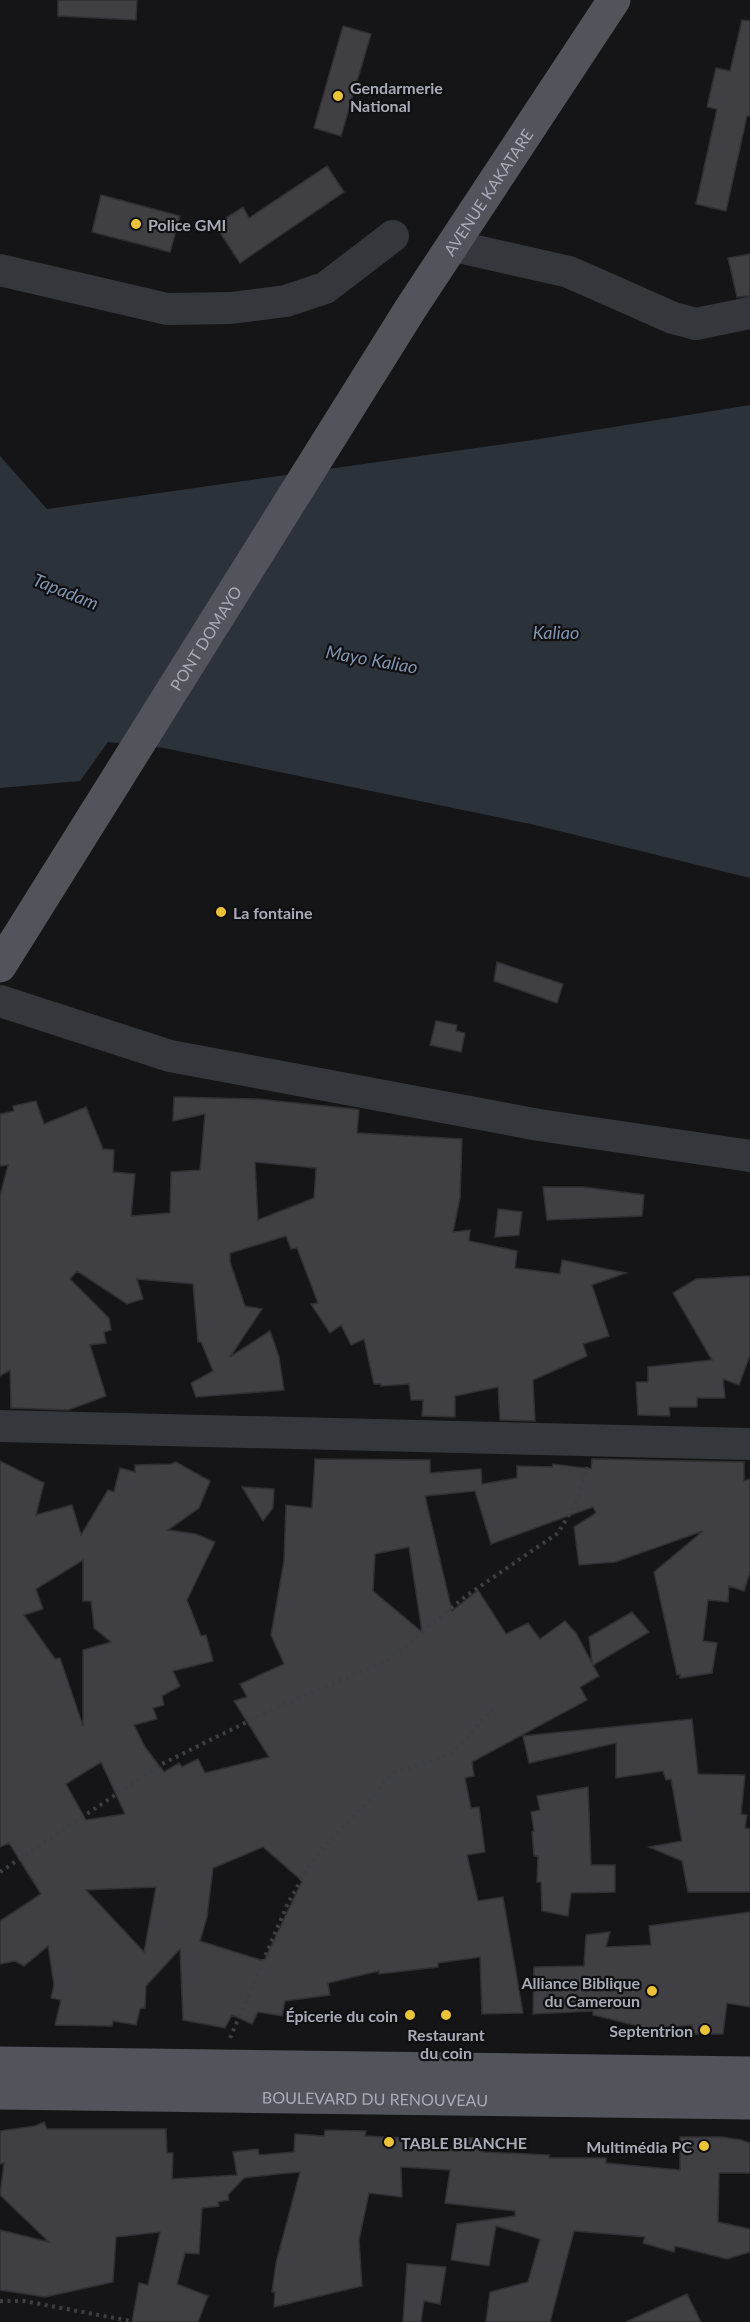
<svg xmlns="http://www.w3.org/2000/svg" width="750" height="2322" font-family="Lato,sans-serif">
<style>
.water{fill:#2c323a}
.building{fill:#404044;stroke:#302f33;stroke-width:1.5;fill-rule:evenodd}
.lines{fill:none;stroke-linecap:round;stroke-linejoin:round}
.path{stroke:#3c3e43;stroke-width:4;stroke-dasharray:3 4.5;stroke-linecap:butt}
.minor{stroke:#36373c;stroke-width:32}
.major{stroke:#52535b;stroke-width:33}
.poi-dot{fill:#ebc339;stroke:#101012;stroke-width:2}
.labels{text-anchor:middle;dominant-baseline:central;stroke-width:4.5;stroke-linejoin:round;paint-order:stroke}
.poi-label{font-size:16px;font-weight:bold;fill:#a8abb7;stroke:#101012;text-anchor:start}
.street-label{font-size:16px;fill:#a8abb7;stroke:#101012}
.water-label{font-size:18px;font-style:italic;fill:#8094b0;stroke:#101012}
</style>
<rect width="100%" height="100%" fill="#151517"/>
<path class="water" d="M750,405V878L535,825L164,748L108,742L80,781L0,788V456L47,509L533,440Z"/>
<g class="building">
<path d="M58,0H137L136,20L58,16Z"/>
<path d="M742,20L750,21V116H747L726,211L696,204L717,109L707,107L716,68L730,71Z"/>
<path d="M343,26L371,34L341,136L314,128Z"/>
<path d="M327,166L344,192L240,263L215,225L243,207L249,218Z"/>
<path d="M101,195L180,216L170,252L92,232Z"/>
<path d="M750,254V296L737,297L728,258Z"/>
<path d="M497,962L563,984L557,1003L494,981Z"/>
<path d="M436,1021L457,1025L456,1031L465,1033L461,1052L430,1045Z"/>
<path d="M174,1097L257,1099L355,1109L359,1110L357,1133L462,1139L460,1198L453,1232L470,1230L469,1241L517,1251L515,1268L560,1274L562,1260L626,1273L592,1285L609,1336L583,1344L587,1356L533,1380L535,1421L500,1420L498,1387L455,1396V1417L422,1416L423,1400H411L409,1384L381,1386V1384H374L364,1339L351,1345L341,1325L330,1333L311,1304L318,1303L297,1248L291,1249L286,1236L230,1253V1262L245,1306L262,1309L230,1357L270,1331L279,1357L284,1390L196,1397L191,1383L213,1371L201,1342H198L193,1284L137,1279L143,1299L127,1304L77,1271L70,1279L109,1318L111,1330L104,1332L106,1343L90,1345L106,1396L68,1410L11,1408L10,1370L0,1376V1196L8,1165L0,1166V1114L14,1111L13,1106L36,1101L44,1124L86,1107L103,1149L114,1150L113,1172L135,1174L131,1216L170,1213L171,1172L200,1170L205,1114L173,1121ZM255,1162L316,1168L314,1198L258,1220Z"/>
<path d="M543,1187H583L644,1195L642,1216L547,1220Z"/>
<path d="M498,1209L522,1212L519,1235L495,1237Z"/>
<path d="M750,1276V1355L739,1385L723,1379L725,1398H697V1407H669L670,1416L638,1415L636,1382H648V1367L712,1360L673,1293L696,1279Z"/>
<path d="M315,1459L430,1460V1473L481,1469L482,1484L517,1478V1466L552,1467L553,1464L591,1469L592,1459L744,1462V1481L750,1479V1572L744,1591L729,1586L728,1602L708,1600L703,1641L717,1643L712,1673L680,1678V1674L677,1675L654,1572L703,1531L615,1562L579,1565L574,1527L596,1513L593,1507L491,1544L475,1491L425,1496L452,1611L478,1590L506,1634L528,1623L540,1639L565,1621L576,1633L592,1663L589,1637L632,1612L649,1632L593,1665L599,1676L580,1687L587,1700L472,1762L474,1776L465,1778L471,1808L479,1807L485,1852L467,1855L478,1901L503,1897L523,2013L482,2014L480,1957L438,1963V1967L379,1974V1971L328,1983L330,1995L285,2001L282,2016L258,2012L252,2024L232,2015L225,2028L183,2020L180,1949L146,1986L145,2008L140,2009L136,2025L113,2021L112,2026L55,2025L61,2000L51,1998L54,1985L48,1946L24,1966L15,1961L0,1964V1921L41,1894L9,1843L0,1847V1461L44,1483L36,1515L72,1505L81,1535L108,1490L114,1492L120,1468L135,1472V1465L171,1464L176,1462L210,1481L199,1508L168,1530L196,1534L215,1542L187,1600L201,1636L206,1635L213,1661L173,1671L180,1686L162,1696L164,1705L153,1708L157,1719L134,1725L145,1747L164,1772L179,1763L182,1767L198,1759L205,1773L269,1757L234,1701L247,1697L240,1684L284,1664L271,1635L284,1561L286,1505L312,1508ZM409,1547L415,1586L422,1632L373,1591L375,1554ZM83,1560V1601H91L94,1628L111,1642L83,1650V1726L60,1658L55,1659L24,1615L43,1609L36,1589ZM101,1762L125,1814L86,1820L66,1784ZM263,1847L302,1881L264,1961L200,1941L207,1917L213,1868ZM156,1887L144,1952L86,1890Z"/>
<path d="M242,1487L274,1489L273,1508L263,1521Z"/>
<path d="M692,1719L698,1774L745,1775L741,1814L747,1815L745,1828L750,1829V1892H688L682,1861L649,1847L682,1841L671,1779L666,1780L663,1771L616,1778V1743L529,1763L523,1736Z"/>
<path d="M588,1787L591,1865H615V1892L571,1893L568,1916L542,1911L541,1882H537L538,1856H534L532,1832L534,1831L531,1812L540,1810L537,1796Z"/>
<path d="M750,1912V2007L727,2003L723,2034H692V2025L650,2029L593,2015V2011L533,2014L534,1967L584,1966L586,1935L610,1932L606,1947L651,1945L649,1926Z"/>
<path d="M44,2122L47,2129H166L167,2153H173L172,2179L237,2175L233,2152L258,2149L259,2155L294,2152L295,2134L324,2136L325,2130L366,2131L365,2136L405,2138V2148L455,2149V2138H485L484,2152L549,2155V2158H606V2163L680,2170V2137H722L741,2140L750,2143V2173H719L718,2222L750,2229V2252L727,2259L675,2246L674,2252L643,2243L645,2237L574,2231L550,2322H486L490,2292L528,2282L540,2239L496,2226L489,2266L451,2260L457,2224L515,2216V2211L445,2203L450,2170L401,2167L402,2197L369,2193L359,2240L362,2286L274,2307L275,2292H272L276,2263L300,2172L278,2174L244,2178L228,2195L229,2200L218,2202L219,2206L202,2208L199,2254L185,2253L177,2284L208,2296L198,2322H132L139,2283L148,2285L160,2232L116,2237L113,2282L45,2297L0,2290V2230L49,2242L0,2195L4,2163L0,2164V2131L35,2126Z"/>
<path d="M407,2264L446,2267L440,2304L424,2301L421,2322H403Z"/>
<path d="M687,2294L701,2322H626Z"/>
</g>
<g class="lines">
<g class="path">
<path d="M0,1872L160,1765L269,1711L388,1660L466,1596L558,1533L576,1503L587,1467"/>
<path d="M230,2038L288,1903L314,1858L394,1773L451,1754L496,1706"/>
<path d="M0,2301H24L136,2322"/>
</g>
<g class="minor">
<path d="M454,246L569,272L673,318L696,324L750,313"/>
<path d="M0,270L167,309L231,308L286,301L325,288L393,236"/>
<path d="M0,1001L170,1056L539,1125L750,1156"/>
<path d="M0,1426L750,1444"/>
</g>
<g class="major">
<path id="s1" d="M0,966L411,308L614,0"/>
<path d="M0,2063L750,2073"/>
<path id="s2" d="M0,2093L750,2103"/>
</g>
</g>
<g class="poi-dot">
<circle cx="338" cy="96" r="6"/>
<circle cx="136" cy="224" r="6"/>
<circle cx="221" cy="912" r="6"/>
<circle cx="652" cy="1991" r="6"/>
<circle cx="410" cy="2015" r="6"/>
<circle cx="446" cy="2015" r="6"/>
<circle cx="705" cy="2030" r="6"/>
<circle cx="389" cy="2142" r="6"/>
<circle cx="704" cy="2146" r="6"/>
</g>
<g class="labels">
<g class="poi-label">
<text x="350" y="87">Gendarmerie<tspan x="350" dy="18">National</tspan></text>
<text x="148" y="224">Police GMI</text>
<text x="233" y="912">La fontaine</text>
<text x="640" y="1982" text-anchor="end">Alliance Biblique<tspan x="640" dy="18">du Cameroun</tspan></text>
<text x="398" y="2015" text-anchor="end">Épicerie du coin</text>
<text x="693" y="2030" text-anchor="end">Septentrion</text>
<text x="446" y="2034" text-anchor="middle">Restaurant<tspan x="446" dy="18">du coin</tspan></text>
<text x="401" y="2142">TABLE BLANCHE</text>
<text x="692" y="2146" text-anchor="end">Multimédia PC</text>
</g>
<g class="street-label">
<text stroke="none"><textPath href="#s1" startOffset="915">AVENUE KAKATARE</textPath></text>
<text stroke="none"><textPath href="#s1" startOffset="387">PONT DOMAYO</textPath></text>
<text stroke="none"><textPath href="#s2" startOffset="375">BOULEVARD DU RENOUVEAU</textPath></text>
</g>
<g class="water-label">
<text transform="translate(66 591) rotate(22)">Tapadam</text>
<text x="556" y="632">Kaliao</text>
<text transform="translate(372 659) rotate(10)">Mayo Kaliao</text>
</g>
</g>
</svg>
